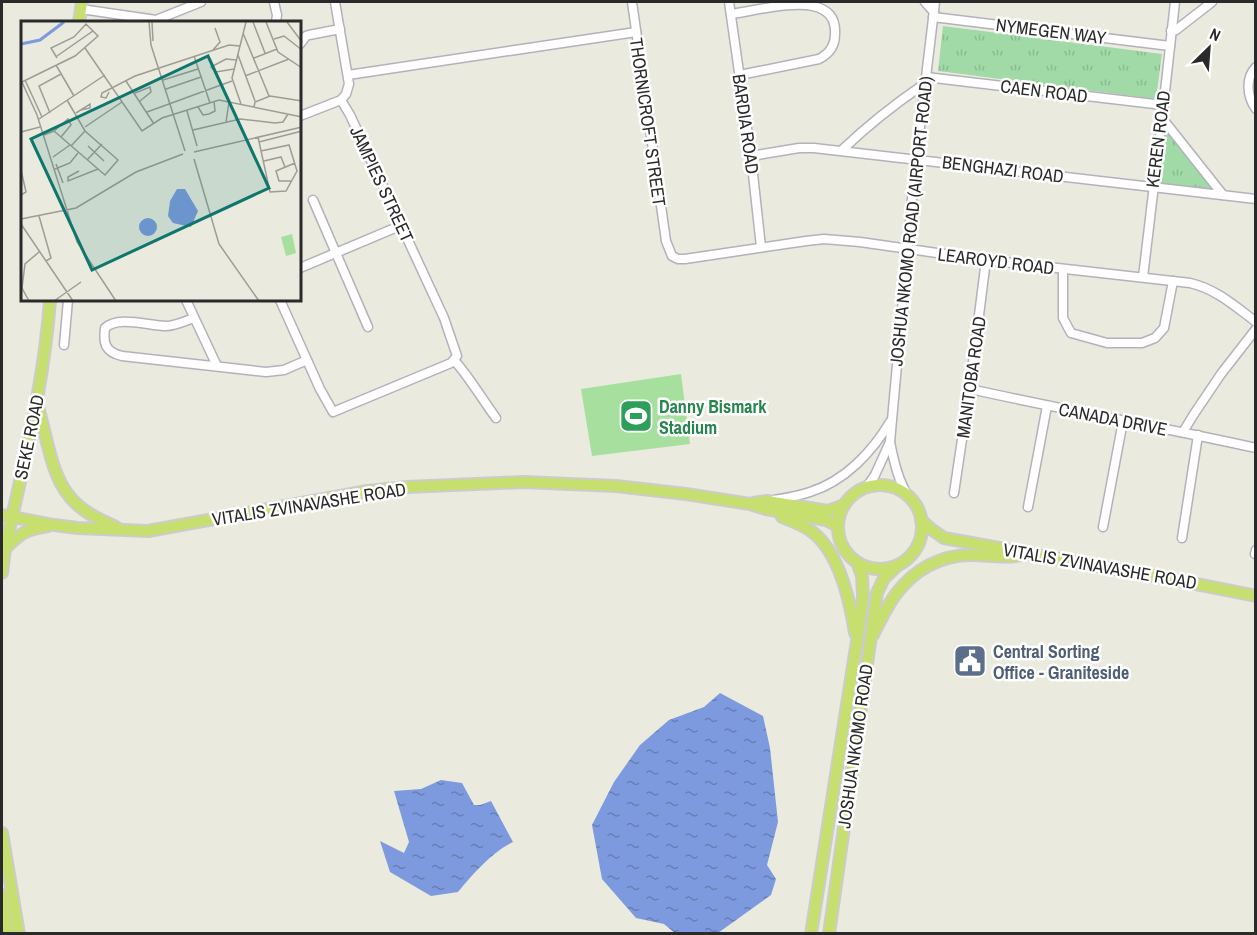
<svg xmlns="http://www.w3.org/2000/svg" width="1257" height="935" font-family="'Archivo Narrow',sans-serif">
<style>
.grass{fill:url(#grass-tufts)}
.pitch{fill:#a7e09e}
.water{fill:url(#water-ripples)}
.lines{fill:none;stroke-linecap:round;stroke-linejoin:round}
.minor-casing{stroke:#b4b1bc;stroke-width:11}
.major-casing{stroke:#ccc;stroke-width:14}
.minor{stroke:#fff;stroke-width:8}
.major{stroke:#c7df6e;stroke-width:10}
.labels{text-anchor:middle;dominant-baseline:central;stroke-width:5;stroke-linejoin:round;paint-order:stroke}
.street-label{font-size:18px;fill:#2a2a2a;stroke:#fff}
.leisure-label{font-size:18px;font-weight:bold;fill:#27864d;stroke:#fff;text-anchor:start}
.service-label{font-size:18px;font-weight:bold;fill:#4e5e75;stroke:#fff;text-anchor:start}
.inset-river{fill:none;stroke:#7e9adf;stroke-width:3}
.inset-road{fill:none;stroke:#9d9d96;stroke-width:1.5}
.view{fill:#0f766e;fill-opacity:0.15;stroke:#0f766e;stroke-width:3}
.inset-edge{fill:none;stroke:#2a2a2a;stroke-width:3}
</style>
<defs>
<pattern id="grass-tufts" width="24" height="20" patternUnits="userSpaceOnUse" patternTransform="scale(1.5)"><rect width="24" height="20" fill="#a1daa7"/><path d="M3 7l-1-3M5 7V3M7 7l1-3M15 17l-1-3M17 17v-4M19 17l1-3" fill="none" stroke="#8bbb90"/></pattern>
<pattern id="water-ripples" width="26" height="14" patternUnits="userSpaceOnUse" patternTransform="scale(1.5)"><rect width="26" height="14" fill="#7e9adf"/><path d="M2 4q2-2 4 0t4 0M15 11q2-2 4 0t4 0" fill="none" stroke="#677eb5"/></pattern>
</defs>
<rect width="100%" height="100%" fill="#eaeade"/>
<g class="grass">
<path d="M943,26L1162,54L1156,99L938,71Z"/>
<path d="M1167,132L1171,135L1215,191L1159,183L1164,136Z"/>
</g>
<path class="pitch" d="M681,374L690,444L592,456L581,389Z"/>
<g class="water">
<path d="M720,693L763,716L770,748L778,822L767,865L776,879L771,895L718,933L676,934L664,924L636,918L602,879L592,825L614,782L640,745L669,720L704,707Z"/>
<path d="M441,780L462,783L474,805H480L491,801L513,842C491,853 474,873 458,892L431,896L390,872L380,841L404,853L409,842L394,791L421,789Z"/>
</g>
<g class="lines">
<g class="minor-casing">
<g id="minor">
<path d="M274,2L277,15L276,22"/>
<path d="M632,2L666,241L672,256L678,259H685L806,241L824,239L860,242L986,260L1190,283C1216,289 1235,306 1256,322"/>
<path d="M729,2L751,156L761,247"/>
<path d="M925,2L934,12"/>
<path d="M81,9L156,20L201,2"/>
<path d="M731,14C745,12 758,9 772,7C798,3 837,0 835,34C835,46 829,54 819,59L740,75"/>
<path d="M933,17L1170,46"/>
<path d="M1171,31L1176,30L1212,2"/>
<path d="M300,44L306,36L309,35L340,29"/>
<path d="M1256,67C1245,78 1247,97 1256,109"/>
<path d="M348,75L636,32"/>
<path d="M926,77L1163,105"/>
<path d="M300,116L341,100"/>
<path d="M1162,118L1223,195"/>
<path d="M842,150C868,125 895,104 924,84"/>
<path d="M751,156L799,148H814L1256,199"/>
<path d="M313,200L368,327"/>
<path d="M300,268L402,225"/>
<path d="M1063,269V318L1071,333L1107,343H1142L1155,338L1164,328L1173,281"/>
<path d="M1143,277L1162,118L1175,2"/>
<path d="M186,300L217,366"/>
<path d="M280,300L320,389L333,412L451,363L457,356L444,318L350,115L341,100L346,94L349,84L335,2"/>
<path d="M194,318C185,321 175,326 166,326C149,326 118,315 105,328C103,343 105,352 122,356L266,372L284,370L307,360"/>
<path d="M64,345L68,300"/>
<path d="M454,360C470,378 482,399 496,418"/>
<path d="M970,389C1065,410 1161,427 1256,448"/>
<path d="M1183,432L1194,414L1221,374L1256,329"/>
<path d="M866,488L875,475L890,442"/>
<path d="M954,493L970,386L986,260"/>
<path d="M909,498C898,480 894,462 890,442L914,177L935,2"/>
<path d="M774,500C786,498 798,496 810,492C845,481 872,452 890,422"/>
<path d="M1028,507L1047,406"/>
<path d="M1103,527L1123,421"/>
<path d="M1182,538L1198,435"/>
<path d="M1255,554L1256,550"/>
</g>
</g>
<g class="major-casing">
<g id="major">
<path d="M79,22L82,2"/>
<path d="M38,407C48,439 51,484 79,506C90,516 103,521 116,527"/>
<circle cx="880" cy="527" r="42"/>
<path d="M753,503L767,501L828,511L844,505"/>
<path d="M2,515L54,525L78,528L148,531L368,491L407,487L523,482L616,486L686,494L750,504L766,509L826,520L838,526"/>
<path d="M782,517C792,521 803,525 811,531C839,551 850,601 855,633"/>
<path d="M921,520L931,529L944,538L1186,582L1256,596"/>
<path d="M5,549C20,533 27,529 48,526"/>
<path d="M2,573L5,549C23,466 44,385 50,300"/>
<path d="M873,635C880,621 887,606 896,594C914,570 940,555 971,555C987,555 1005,559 1021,555"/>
<path d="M2,833L19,934"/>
<path d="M2,895L8,934"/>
<path d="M811,934L859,628L863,597L862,576L857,562"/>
<path d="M829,934L877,593L884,578L898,565"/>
</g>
</g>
<use href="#minor" class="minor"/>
<use href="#major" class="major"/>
</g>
<defs>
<g id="stadium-square" transform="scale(1.725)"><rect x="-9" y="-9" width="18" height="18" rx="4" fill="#2e9e5b" stroke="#fff"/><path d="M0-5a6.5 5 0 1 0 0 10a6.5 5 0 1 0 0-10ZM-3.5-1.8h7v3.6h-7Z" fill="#fff"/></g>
<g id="civic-square" transform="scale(1.725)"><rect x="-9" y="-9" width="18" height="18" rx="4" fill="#5c6f8a" stroke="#fff"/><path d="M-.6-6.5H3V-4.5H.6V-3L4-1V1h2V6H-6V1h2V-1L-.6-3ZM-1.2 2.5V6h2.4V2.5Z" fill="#fff"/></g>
</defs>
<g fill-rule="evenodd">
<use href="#stadium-square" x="636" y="416"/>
<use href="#civic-square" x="970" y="661"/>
</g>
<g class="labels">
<g class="street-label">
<text transform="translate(1051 31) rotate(7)">NYMEGEN WAY</text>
<text transform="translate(1044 91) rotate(7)">CAEN ROAD</text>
<text transform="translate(648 122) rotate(82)">THORNICROFT STREET</text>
<text transform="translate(746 124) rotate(82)">BARDIA ROAD</text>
<text transform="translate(1158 139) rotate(-83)">KEREN ROAD</text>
<text transform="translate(1003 169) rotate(7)">BENGHAZI ROAD</text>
<text transform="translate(382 184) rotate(65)">JAMPIES STREET</text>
<text transform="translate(911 221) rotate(-84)">JOSHUA NKOMO ROAD (AIRPORT ROAD)</text>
<text transform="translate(996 261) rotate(7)">LEAROYD ROAD</text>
<text transform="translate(971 377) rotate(-82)">MANITOBA ROAD</text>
<text transform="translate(1113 419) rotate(11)">CANADA DRIVE</text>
<text transform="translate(29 437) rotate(-78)">SEKE ROAD</text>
<text transform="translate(309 504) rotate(-9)">VITALIS ZVINAVASHE ROAD</text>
<text transform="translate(1100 566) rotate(10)">VITALIS ZVINAVASHE ROAD</text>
<text transform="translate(855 746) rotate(-82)">JOSHUA NKOMO ROAD</text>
</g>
<g class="leisure-label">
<text x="659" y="406">Danny Bismark<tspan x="659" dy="21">Stadium</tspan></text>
</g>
<g class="service-label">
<text x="993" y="651">Central Sorting<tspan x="993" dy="21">Office - Graniteside</tspan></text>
</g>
</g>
<g transform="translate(21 21)">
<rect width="280" height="280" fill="#eaeade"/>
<path d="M271,213L275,232L265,235L260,216Z" fill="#a7e09e"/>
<path d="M156,168H164L177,190L170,206L152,202L147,195L149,180ZM118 206a9 9 0 1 1 18 0a9 9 0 1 1-18 0Z" fill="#7e9adf"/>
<path class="inset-river" d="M0,23L19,19L43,1"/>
<path class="inset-road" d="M128,1L130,24L164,130M131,1L132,20M232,1L244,32M245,1L257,31L281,47M266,1L281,21M222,12L248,75M253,18L263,15L281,29M64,27L121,110L141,97L198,79L281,96M192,29L199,21L194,7M217,34L234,80M173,35L189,82M36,37L30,27L53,16L65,3L72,10M233,37L256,28M35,44L53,75M213,48L195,51L190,46L205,38L215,39M224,55L268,38M0,59L16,94L56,221L95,280M4,59L21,96M142,59L177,48M105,60L133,103M1,61L54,35L77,15L72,10L36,35M145,68L180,56M88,71L85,77L80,76L81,72L114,55L208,24L219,25M114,72L129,66L130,71L119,80M220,83L211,57L225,1M177,86L182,94L188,93L194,90L193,80M233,86L234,81L249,75L281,80M166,90L176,125M126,91L211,60M29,92L18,65L40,53M55,92L69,83V87L60,89M18,98L84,54M205,101L208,81M64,106L101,81M172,109L219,98L254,102L262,101L267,93M33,110L84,154L97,139L64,110L46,79M0,111L19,106M23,114L33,110L47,98L50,104L40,116M237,116L249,171L265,170L276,150L268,124L240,130M238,121L281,110M50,125L64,110M67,125L83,140M173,131L281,106M32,136L49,124M173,138L198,223L238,280M66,139L81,123M243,140L260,136L264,146M35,143L42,162M34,148L49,142L57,132M0,149L5,171L0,174M58,150L47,156V160L77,148M270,160H258L255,150L274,142M18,195L30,237L25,240M0,198L55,187L115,151L162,133M0,203L52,280M8,280L1,267L4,243L18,231M33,280L60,261"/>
<path class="view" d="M187,35L248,167L71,249L10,118Z"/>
<rect width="280" height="280" class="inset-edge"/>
</g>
<rect width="1257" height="935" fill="none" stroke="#2a2a2a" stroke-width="6"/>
<g transform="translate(1209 48) rotate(25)" stroke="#ffffff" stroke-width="4.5" paint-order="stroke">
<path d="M0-4.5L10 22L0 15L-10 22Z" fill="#2a2a2a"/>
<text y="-9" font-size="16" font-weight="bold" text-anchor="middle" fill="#2a2a2a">N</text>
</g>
</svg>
